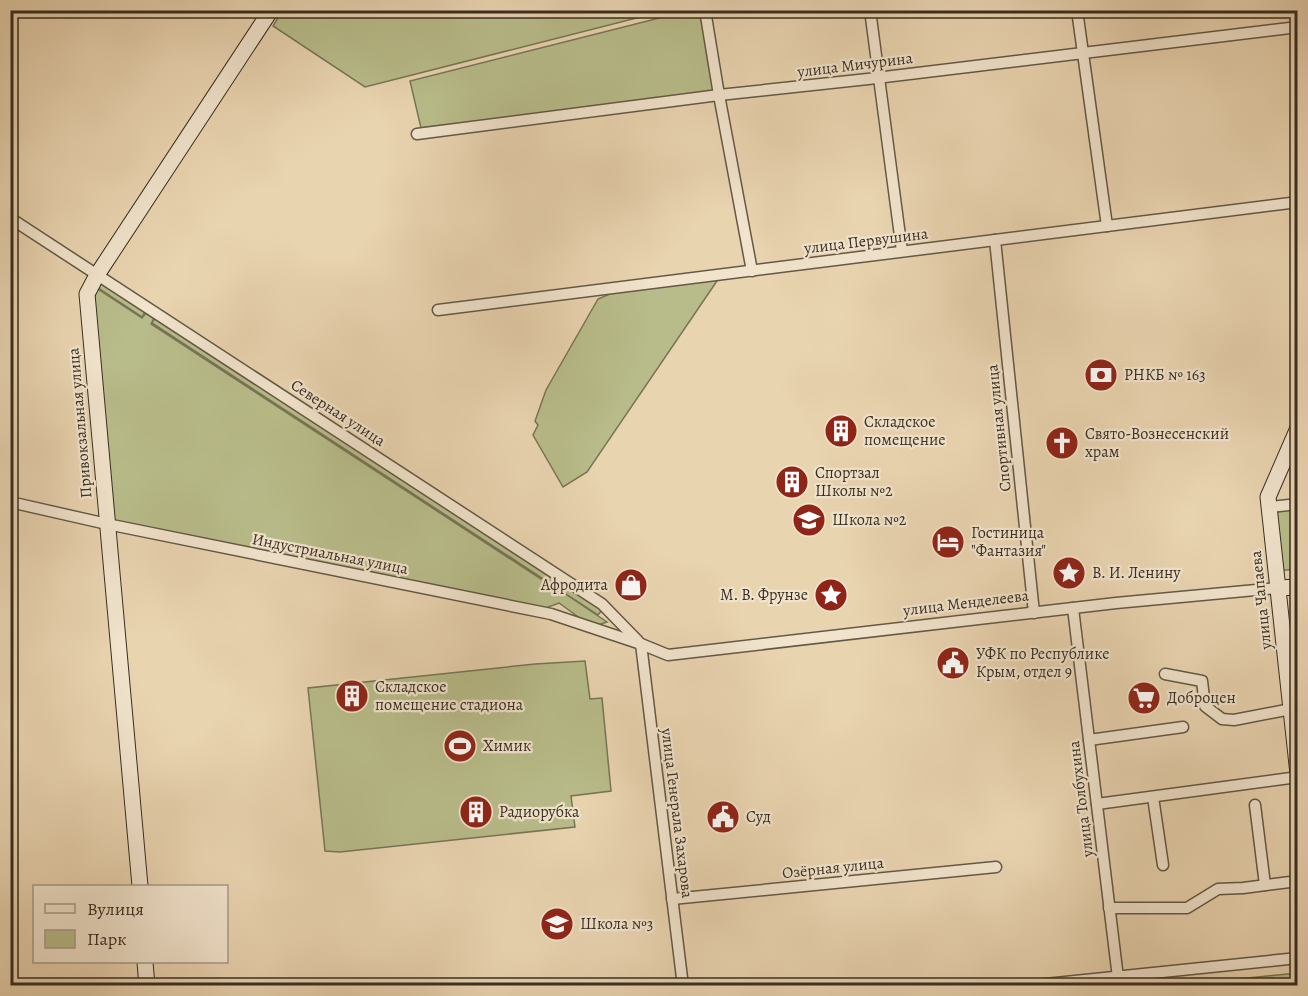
<svg xmlns="http://www.w3.org/2000/svg" width="1308" height="996" font-family="Alegreya,serif">
<style>
.green{fill:#b8bc8a;stroke:#787556;stroke-width:1.5}
.lines{fill:none;stroke-linecap:round;stroke-linejoin:round}
.street-casing{stroke:#645846;stroke-width:13}
.secondary-casing{stroke:#382e22;stroke-width:17}
.street{stroke:#f1e3cc;stroke-width:10}
.secondary{stroke:#f1e3cc;stroke-width:15}
.labels{text-anchor:middle;dominant-baseline:central;stroke-width:4.5;stroke-linejoin:round;paint-order:stroke}
.street-label{font-size:16px;fill:#382e22;stroke:#f1e3cc}
.poi-label{font-size:16px;fill:#382e22;stroke:#f1e3cc;text-anchor:start}
</style>
<rect width="100%" height="100%" fill="#e9d4b0"/>
<filter id="stains"><feTurbulence type="fractalNoise" baseFrequency=".00333" numOctaves="4"/><feColorMatrix values="0 0 0 0 .2 0 0 0 0 .09 0 0 0 0 .02 0 0 0 .5 -.17"/></filter>
<radialGradient id="worn" r=".72"><stop offset=".6" stop-color="#630" stop-opacity="0"/><stop offset="1" stop-color="#630" stop-opacity=".3"/></radialGradient>
<g class="green">
<path d="M700,10L714,91L421,128L410,81L687,11Z"/>
<path d="M282,11V10L664,11L365,87L273,26Z"/>
<path d="M719,278L587,472L563,487L533,435L538,425L535,421L546,390L598,299L612,293Z"/>
<path d="M101,283L145,312L142,317L98,288Z"/>
<path d="M95,287L142,318L146,313L154,318L151,324L541,579L542,578L152,323L155,318L558,582L556,586L559,582L602,610L598,615L555,587L607,622L598,625L584,621L559,603L543,609L113,520L91,297Z"/>
<path d="M1297,504V569L1276,571L1270,507Z"/>
<path d="M585,661L590,699L602,698L611,791L571,796L575,827L340,852L325,851L308,688L535,664Z"/>
<path d="M1297,973V985H1179Z"/>
</g>
<g class="lines">
<g class="street-casing">
<g id="street">
<path d="M705,10L719,95L752,271"/>
<path d="M870,10L902,251"/>
<path d="M1077,10L1107,226"/>
<path d="M417,134L719,95L868,79L1298,27"/>
<path d="M10,218L602,604L638,641"/>
<path d="M995,240L1034,613"/>
<path d="M438,310L1298,202"/>
<path d="M10,502L107,524L551,614L641,644L668,655L1116,603L1278,588"/>
<path d="M1270,507L1298,504"/>
<path d="M1073,608L1119,986"/>
<path d="M641,644L683,986"/>
<path d="M1165,674L1202,681L1205,706L1222,719L1234,720L1291,709"/>
<path d="M1089,740L1183,727"/>
<path d="M1153,797L1163,865"/>
<path d="M1097,804L1298,777"/>
<path d="M1255,805L1265,885"/>
<path d="M672,899L996,867"/>
<path d="M1109,908H1187L1218,889L1243,888L1298,881"/>
<path d="M1026,986L1298,958"/>
</g>
</g>
<g class="secondary-casing">
<g id="secondary">
<path d="M1298,428L1268,497L1298,774"/>
<path d="M1278,588L1298,587"/>
<path d="M140,886L87,294L97,275L271,10"/>
<path d="M145,962L147,986"/>
</g>
</g>
<use href="#street" class="street"/>
<use href="#secondary" class="secondary"/>
</g>
<defs>
<g id="bank-disc" transform="scale(1.725)"><circle r="9.5" fill="#8f2418" stroke="#f1e3cc"/><path d="M-6-4H6V4H-6ZM0-2.3a2.3 2.3 0 1 0 0 4.6a2.3 2.3 0 1 0 0-4.6Z" fill="#fff"/></g>
<g id="building-disc" transform="scale(1.725)"><circle r="9.5" fill="#8f2418" stroke="#f1e3cc"/><path d="M-4-6H4V6H1V3H-1V6H-4ZM-2.5-4.3h1.7v1.8h-1.7ZM.8-4.3h1.7v1.8H.8ZM-2.5-1h1.7V.8h-1.7ZM.8-1h1.7V.8H.8Z" fill="#fff"/></g>
<g id="church-disc" transform="scale(1.725)"><circle r="9.5" fill="#8f2418" stroke="#f1e3cc"/><path d="M-1.2-6h2.4v3.5h3.3v2.4h-3.3V6h-2.4V-.1h-3.3v-2.4h3.3Z" fill="#fff"/></g>
<g id="school-disc" transform="scale(1.725)"><circle r="9.5" fill="#8f2418" stroke="#f1e3cc"/><path d="M0-5L7-2L0 1L-7-2ZM-4 1L0 2.5L4 1V4Q0 6-4 4Z" fill="#fff"/></g>
<g id="hotel-disc" transform="scale(1.725)"><circle r="9.5" fill="#8f2418" stroke="#f1e3cc"/><path d="M-6-4.5h1.5V1H6V5H4.5V3h-9V5H-6ZM-4 0a1.8 1.8 0 1 1 3.6 0ZM.5 0V-2.5h3Q6-2.5 6 0Z" fill="#fff"/></g>
<g id="sight-disc" transform="scale(1.725)"><circle r="9.5" fill="#8f2418" stroke="#f1e3cc"/><path d="M0-6L1.8-2.2L6-1.7L2.9 1.2L3.7 5.4L0 3.3L-3.7 5.4L-2.9 1.2L-6-1.7L-1.8-2.2Z" fill="#fff"/></g>
<g id="shop-disc" transform="scale(1.725)"><circle r="9.5" fill="#8f2418" stroke="#f1e3cc"/><path d="M-5-2.5h2.3a2.7 3.5 0 0 1 5.4 0H5L5.5 6h-11ZM-1.5-2.5h3a1.5 2.3 0 0 0-3 0Z" fill="#fff"/></g>
<g id="civic-disc" transform="scale(1.725)"><circle r="9.5" fill="#8f2418" stroke="#f1e3cc"/><path d="M-.6-6.5H3V-4.5H.6V-3L4-1V1h2V6H-6V1h2V-1L-.6-3ZM-1.2 2.5V6h2.4V2.5Z" fill="#fff"/></g>
<g id="supermarket-disc" transform="scale(1.725)"><circle r="9.5" fill="#8f2418" stroke="#f1e3cc"/><path d="M-6-5.5h2.5l.6 2H6L4.5 2H-2.5L-4.4-4H-6ZM-1.5 3.2a1.3 1.3 0 1 0 .1 0ZM3 3.2a1.3 1.3 0 1 0 .1 0Z" fill="#fff"/></g>
<g id="stadium-disc" transform="scale(1.725)"><circle r="9.5" fill="#8f2418" stroke="#f1e3cc"/><path d="M0-5a6.5 5 0 1 0 0 10a6.5 5 0 1 0 0-10ZM-3.5-1.8h7v3.6h-7Z" fill="#fff"/></g>
</defs>
<g fill-rule="evenodd">
<use href="#bank-disc" x="1101" y="375"/>
<use href="#building-disc" x="841" y="431"/>
<use href="#church-disc" x="1062" y="443"/>
<use href="#building-disc" x="792" y="482"/>
<use href="#school-disc" x="809" y="520"/>
<use href="#hotel-disc" x="948" y="542"/>
<use href="#sight-disc" x="1069" y="573"/>
<use href="#shop-disc" x="631" y="585"/>
<use href="#sight-disc" x="831" y="595"/>
<use href="#civic-disc" x="953" y="663"/>
<use href="#building-disc" x="352" y="696"/>
<use href="#supermarket-disc" x="1144" y="698"/>
<use href="#stadium-disc" x="460" y="746"/>
<use href="#building-disc" x="476" y="812"/>
<use href="#civic-disc" x="723" y="817"/>
<use href="#school-disc" x="557" y="924"/>
</g>
<g class="labels">
<g class="street-label">
<text transform="translate(855 65) rotate(-7)">улица Мичурина</text>
<text transform="translate(866 241) rotate(-7)">улица Первушина</text>
<text transform="translate(338 413) rotate(33)">Северная улица</text>
<text transform="translate(80 423) rotate(-95)">Привокзальная улица</text>
<text transform="translate(999 428) rotate(-96)">Спортивная улица</text>
<text transform="translate(330 554) rotate(11)">Индустриальная улица</text>
<text transform="translate(1261 600) rotate(-96)">улица Чапаева</text>
<text transform="translate(966 603) rotate(-7)">улица Менделеева</text>
<text transform="translate(1081 799) rotate(-97)">улица Толбухина</text>
<text transform="translate(677 813) rotate(83)">улица Генерала Захарова</text>
<text transform="translate(833 868) rotate(-6)">Озёрная улица</text>
</g>
<g class="poi-label">
<text x="1124" y="375">РНКБ № 163</text>
<text x="864" y="422">Складское<tspan x="864" dy="18">помещение</tspan></text>
<text x="1085" y="434">Свято-Вознесенский<tspan x="1085" dy="18">храм</tspan></text>
<text x="815" y="473">Спортзал<tspan x="815" dy="18">Школы №2</tspan></text>
<text x="832" y="520">Школа №2</text>
<text x="971" y="533">Гостиница<tspan x="971" dy="18">"Фантазия"</tspan></text>
<text x="1092" y="573">В. И. Ленину</text>
<text x="608" y="585" text-anchor="end">Афродита</text>
<text x="808" y="595" text-anchor="end">М. В. Фрунзе</text>
<text x="976" y="654">УФК по Республике<tspan x="976" dy="18">Крым, отдел 9</tspan></text>
<text x="375" y="687">Складское<tspan x="375" dy="18">помещение стадиона</tspan></text>
<text x="1167" y="698">Доброцен</text>
<text x="483" y="746">Химик</text>
<text x="499" y="812">Радиорубка</text>
<text x="746" y="817">Суд</text>
<text x="580" y="924">Школа №3</text>
</g>
</g>
<rect width="1308" height="996" fill="none" stroke="#e9d4b0" stroke-width="36"/>
<rect x="12" y="12" width="1284" height="972" fill="none" stroke="#382e22" stroke-width="3"/>
<rect x="18" y="18" width="1272" height="960" fill="none" stroke="#382e22" stroke-width="1.5"/>
<rect x="33" y="885" width="195" height="78" fill="#f1e3cc" stroke="#a79b88" stroke-width="1.5"/>
<rect x="45" y="904" width="30" height="9" fill="#f1e3cc" stroke="#a79b88" stroke-width="1.5"/>
<text x="87" y="915" font-size="18" fill="#382e22">Вулиця</text>
<rect x="45" y="930" width="30" height="18" fill="#b8bc8a" stroke="#a79b88" stroke-width="1.5"/>
<text x="87" y="945" font-size="18" fill="#382e22">Парк</text>
<rect width="100%" height="100%" filter="url(#stains)"/>
<rect width="100%" height="100%" fill="url(#worn)"/>
</svg>
